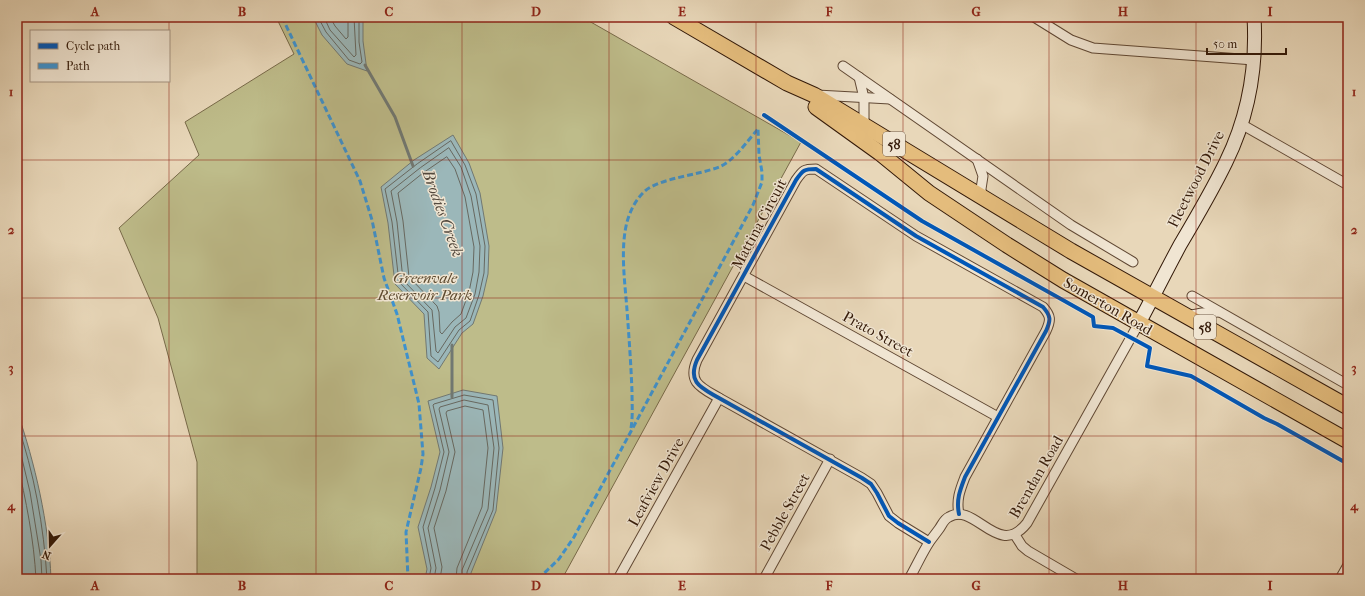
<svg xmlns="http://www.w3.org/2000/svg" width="1365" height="596" font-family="'IM FELL French Canon',serif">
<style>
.green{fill:#bebc8a;stroke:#786a49}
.water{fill:#9bb7b9;stroke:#717872}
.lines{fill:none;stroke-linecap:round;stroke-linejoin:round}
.shore{stroke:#676860;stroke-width:1}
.stream{stroke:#717872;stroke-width:3}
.street-casing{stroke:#604834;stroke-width:11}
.secondary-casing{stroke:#331908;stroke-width:15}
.primary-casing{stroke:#331908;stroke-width:17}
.street{stroke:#f0e5d2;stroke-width:9}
.secondary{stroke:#f0e5d2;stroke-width:13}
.primary{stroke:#e4bc7c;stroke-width:15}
.quiet{stroke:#3d93d1;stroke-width:3;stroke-dasharray:6 3;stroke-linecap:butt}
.cycleway-casing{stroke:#f0e5d2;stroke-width:6}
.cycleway{stroke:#0057b8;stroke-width:4}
.grid{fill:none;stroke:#8f2418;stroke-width:1;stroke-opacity:0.55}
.labels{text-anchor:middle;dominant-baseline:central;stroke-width:3;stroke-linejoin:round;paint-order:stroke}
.shield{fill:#f0e5d2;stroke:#6c5645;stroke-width:1}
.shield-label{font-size:14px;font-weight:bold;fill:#331908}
.street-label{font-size:15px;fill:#331908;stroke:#f0e5d2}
.park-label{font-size:15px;font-style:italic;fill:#5d4a2f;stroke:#f0e5d2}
.water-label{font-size:16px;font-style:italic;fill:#52483d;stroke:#f0e5d2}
.neatline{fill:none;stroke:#8f2418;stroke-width:1.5}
.grid-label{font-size:13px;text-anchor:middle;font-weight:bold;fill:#8f2418}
</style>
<rect width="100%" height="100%" fill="#e8d7b9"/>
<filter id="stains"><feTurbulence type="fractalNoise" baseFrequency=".005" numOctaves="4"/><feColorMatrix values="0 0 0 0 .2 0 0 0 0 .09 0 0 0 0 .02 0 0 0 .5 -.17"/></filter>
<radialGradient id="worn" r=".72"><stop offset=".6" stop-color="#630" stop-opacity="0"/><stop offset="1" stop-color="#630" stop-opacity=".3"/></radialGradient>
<path class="green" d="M276,17H582L801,142L562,579H197V462L158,318L119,228L199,155L185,122L294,54Z"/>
<g class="water">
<path d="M313,17H363V41L367,71L347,64L322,35Z"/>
<path d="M453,135L469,163L480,193L489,246L488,274L483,296L473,324L462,333L439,369L427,358L424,314L395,284L388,223L381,187L414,160Z"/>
<path d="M463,390L497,396L503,448L496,511L471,573V579H425L427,569L418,527L431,487L440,452L428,401Z"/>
<path d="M17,411C35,463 49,524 51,579H17Z"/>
</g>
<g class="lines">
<g class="shore">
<path d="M318,17L326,32L349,60L360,64L362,62L359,42V17"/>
<path d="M324,17L330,30L354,57L356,55L354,17"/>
<path d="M330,17L335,26L346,39L348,37V17"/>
<path d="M451,141L465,165L476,194L485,246L484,273L479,295L470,321L459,330L438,362L431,356L428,312L399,282L392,222L385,189L417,164Z"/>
<path d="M449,148L461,167L471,196L480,246L479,272L475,294L466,318L455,327L438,353L436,351L432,310L403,280L397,222L391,191L420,168Z"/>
<path d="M447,157L455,169L465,197L474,247L473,272L469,292L461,314L452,322L442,334L440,332L439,312L437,306L409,277L403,221L398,193L423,173Z"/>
<path d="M17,423C34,472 44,527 47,579"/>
<path d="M17,438L30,492L41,560L42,579"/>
<path d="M17,462C26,500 34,540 36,579"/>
<path d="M429,579L431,568L423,527L435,488L444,452L433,405L434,404L464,395L493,400L499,448L493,510L467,572V579"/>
<path d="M434,579L436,568L428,528L440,490L449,452L439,409L440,407L464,400L488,405L494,448L488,509L462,570V579"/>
<path d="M440,579L442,567L434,528L446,491L455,452L446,413L447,411L465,406L483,410L488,448L482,507L457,568L456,579"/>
</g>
<g class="stream">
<path d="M365,65L395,117L413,166"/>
<path d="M452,345V397"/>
</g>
<g class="street-casing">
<g id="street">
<path d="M1034,17L1071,40L1093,48L1254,60"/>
<path d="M843,66L1071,225L1133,262"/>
<path d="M859,77L864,98V127"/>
<path d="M817,95L890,99"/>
<path d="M1241,124L1348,185"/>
<path d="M977,159L983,176L981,189L982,197"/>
<path d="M744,276L998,417"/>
<path d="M1192,296L1348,385"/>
<path d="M1187,316L1202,313L1219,312"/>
<path d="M1015,535L1022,546L1028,551L1076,579"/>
<path d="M929,542L898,523L889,516L877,493L871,484L862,478L719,398C702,388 687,383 697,360L796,180C803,170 804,169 816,169L916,236L1043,307C1051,316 1051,320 1046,331L965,477C960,490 956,500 959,514"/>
<path d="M618,579L719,398"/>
<path d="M764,579L830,459"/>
<path d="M909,579C916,567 922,553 930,541C933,537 936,533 939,529C942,525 944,519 949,517C975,501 998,560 1027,523L1139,323"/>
<path d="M1340,579L1348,565"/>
</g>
</g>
<g class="secondary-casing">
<path id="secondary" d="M1139,323C1153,297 1166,271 1180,245C1196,218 1212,191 1226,162C1248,117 1257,67 1254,17"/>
</g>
<g class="primary-casing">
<g id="primary">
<path d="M674,17L787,83L814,95L1071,251L1348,407"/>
<path d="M816,107L880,153L929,193L1007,245L1063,280L1348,441"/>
</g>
</g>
<use href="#street" class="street"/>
<use href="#secondary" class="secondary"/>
<use href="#primary" class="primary"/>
<g class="quiet">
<path d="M282,17L360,181L372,220L384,278L397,314L419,404L423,454L421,468L406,532L408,579"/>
<path d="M631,428C633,416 632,404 632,392C631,365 629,337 627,310C625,283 620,249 627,222C630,211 636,199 645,191C660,178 699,175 719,167C734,161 748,140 758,129"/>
<path d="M538,579L559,559L574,537L753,205L762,182V172L759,155L758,129"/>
</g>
<g class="cycleway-casing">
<g id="cycleway">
<path d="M764,115L922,221L1093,317L1094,326L1113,328L1150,348L1147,366L1191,376L1264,418L1277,424L1348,464"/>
<path d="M929,542L898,523L889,516L877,493L871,484L862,478L719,398C702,388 687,383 697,360L796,180C803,170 804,169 816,169L916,236L1043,307C1051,316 1051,320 1046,331L965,477C960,490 956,500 959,514"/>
</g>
</g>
<use href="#cycleway" class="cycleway"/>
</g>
<path class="grid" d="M169,17V31M316,17V579M462,17V579M609,17V579M756,17V579M903,17V579M1049,17V579M1196,17V579M169,81V579M17,160H1348M17,298H1348M17,436H1348"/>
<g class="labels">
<g class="shield">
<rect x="883" y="132" width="22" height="24" rx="3"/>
<rect x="1194" y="315" width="22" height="24" rx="3"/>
</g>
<g class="shield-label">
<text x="894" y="144">58</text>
<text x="1205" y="327">58</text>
</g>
<g class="street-label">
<text transform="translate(1196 179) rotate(-63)">Fleetwood Drive</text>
<text transform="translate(759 224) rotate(-62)">Mattina Circuit</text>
<text transform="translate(1108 306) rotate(30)">Somerton Road</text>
<text transform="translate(878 334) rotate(29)">Prato Street</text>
<text transform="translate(1036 477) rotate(-60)">Brendan Road</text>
<text transform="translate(656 482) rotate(-61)">Leafview Drive</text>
<text transform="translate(785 512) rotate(-61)">Pebble Street</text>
</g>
<g class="park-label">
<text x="425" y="278">Greenvale<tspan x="425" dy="17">Reservoir Park</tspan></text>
</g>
<g class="water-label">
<text transform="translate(443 213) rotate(70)">Brodies Creek</text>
</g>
</g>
<rect width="1365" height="596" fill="none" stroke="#e8d7b9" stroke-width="44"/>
<rect x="30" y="30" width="140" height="52" fill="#f0e5d2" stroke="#a49381"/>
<rect x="38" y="43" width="20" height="6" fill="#0057b8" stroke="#a49381"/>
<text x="66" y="50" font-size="12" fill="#331908">Cycle path</text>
<rect x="38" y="63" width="20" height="6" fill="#3d93d1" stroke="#a49381"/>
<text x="66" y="70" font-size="12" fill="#331908">Path</text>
<g transform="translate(50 546) rotate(200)" stroke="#f0e5d2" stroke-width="3" paint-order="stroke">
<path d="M0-3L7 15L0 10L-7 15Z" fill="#331908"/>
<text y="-6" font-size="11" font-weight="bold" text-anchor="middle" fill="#331908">N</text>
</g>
<path d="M1207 48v6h79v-6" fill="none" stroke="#331908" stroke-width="2"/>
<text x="1213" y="48" font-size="12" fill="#331908" stroke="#f0e5d2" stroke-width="3" paint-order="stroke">50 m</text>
<rect x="22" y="22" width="1321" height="552" class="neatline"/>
<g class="grid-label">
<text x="95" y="16">A</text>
<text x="242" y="16">B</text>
<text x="389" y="16">C</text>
<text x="536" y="16">D</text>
<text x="682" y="16">E</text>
<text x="829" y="16">F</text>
<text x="976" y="16">G</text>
<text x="1123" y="16">H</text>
<text x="1270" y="16">I</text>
<text x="11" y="96">1</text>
<text x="1354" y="96">1</text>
<text x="11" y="234">2</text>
<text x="1354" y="234">2</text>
<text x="11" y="372">3</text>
<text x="1354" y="372">3</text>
<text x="11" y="510">4</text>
<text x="1354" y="510">4</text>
<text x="95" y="590">A</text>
<text x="242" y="590">B</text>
<text x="389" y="590">C</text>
<text x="536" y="590">D</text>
<text x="682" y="590">E</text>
<text x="829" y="590">F</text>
<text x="976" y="590">G</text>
<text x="1123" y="590">H</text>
<text x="1270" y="590">I</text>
</g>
<rect width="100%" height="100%" filter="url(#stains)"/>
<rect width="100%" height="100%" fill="url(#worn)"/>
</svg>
